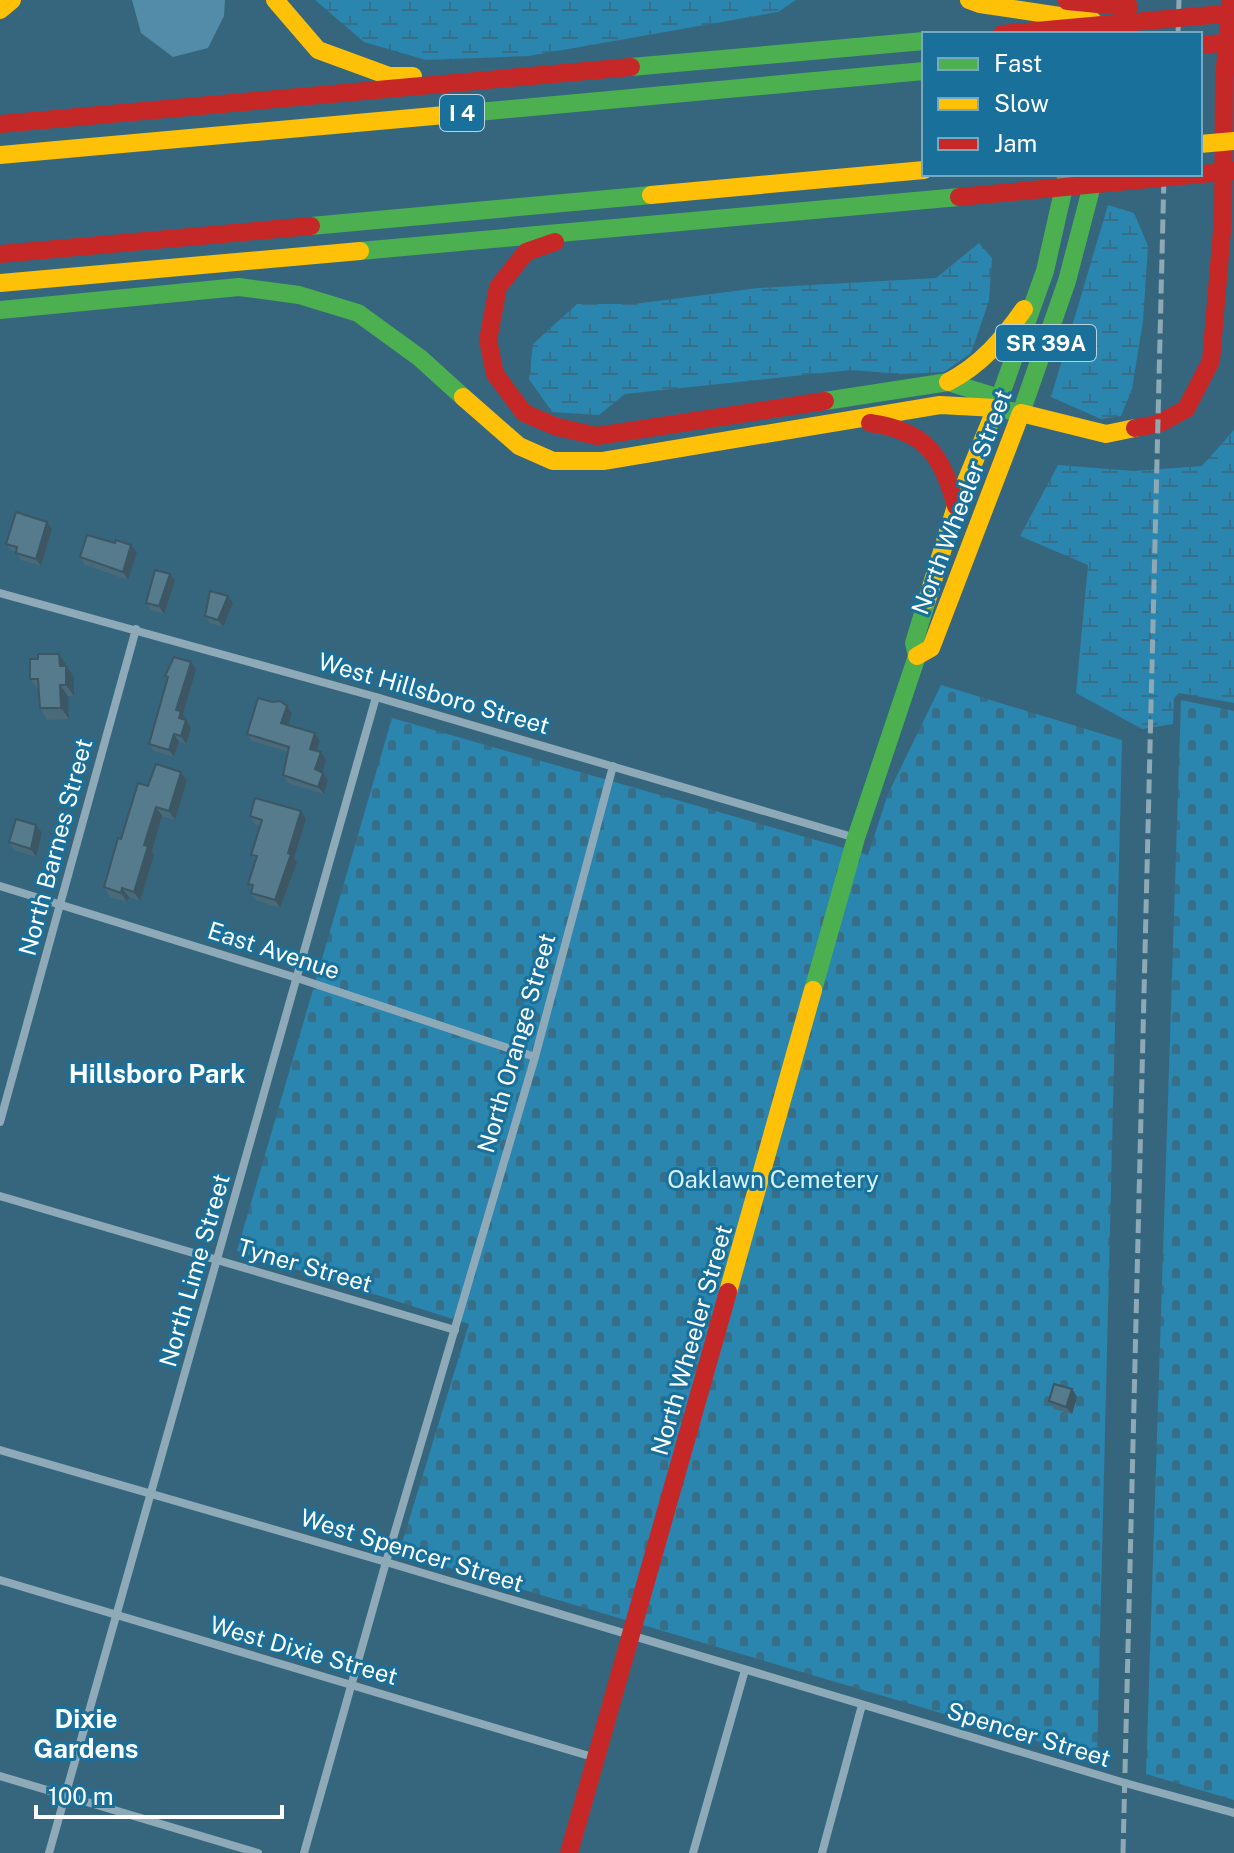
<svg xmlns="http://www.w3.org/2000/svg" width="1234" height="1853" font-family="'Public Sans',sans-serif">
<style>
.wetland{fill:url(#wetland-marsh)}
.cemetery{fill:url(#cemetery-stones)}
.water{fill:#528ca8}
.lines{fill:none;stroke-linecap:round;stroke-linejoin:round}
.street{stroke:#8eaab8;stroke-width:8}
.fast{stroke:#4caf50;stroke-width:18}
.slow{stroke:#ffc107;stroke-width:18}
.jam{stroke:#c62828;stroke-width:18}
.rail{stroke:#8da9b6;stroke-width:5;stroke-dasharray:14 6;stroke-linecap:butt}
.slow-bridge{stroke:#ffc107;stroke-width:18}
.jam-bridge{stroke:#c62828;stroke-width:18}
.wall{fill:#496a79}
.shaded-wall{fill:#3c5663}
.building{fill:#557b8d;stroke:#3c5663;stroke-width:2}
.labels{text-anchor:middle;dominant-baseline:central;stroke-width:6;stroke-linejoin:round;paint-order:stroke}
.shield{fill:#18709b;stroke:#bad4e1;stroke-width:2}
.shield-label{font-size:22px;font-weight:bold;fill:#fff}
.street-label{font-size:24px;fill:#fff;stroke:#18709b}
.park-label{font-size:24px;fill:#d6f0fc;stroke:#18709b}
.neighbourhood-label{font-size:26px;font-weight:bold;fill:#fff;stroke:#18709b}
</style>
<defs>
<pattern id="wetland-marsh" width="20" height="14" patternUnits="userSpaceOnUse" patternTransform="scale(2)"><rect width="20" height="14" fill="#2a85af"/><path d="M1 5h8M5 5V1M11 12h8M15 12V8" fill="none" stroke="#386e87"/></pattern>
<pattern id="cemetery-stones" width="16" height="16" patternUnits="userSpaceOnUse" patternTransform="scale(2)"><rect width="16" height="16" fill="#2a85af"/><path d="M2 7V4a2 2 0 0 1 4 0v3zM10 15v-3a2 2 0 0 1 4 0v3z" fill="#386e87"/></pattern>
</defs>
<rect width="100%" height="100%" fill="#36667d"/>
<g class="wetland">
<path d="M315,0H796L778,12L529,56L426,60L364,42Z"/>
<path d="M1108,205L1134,213L1148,246L1143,321L1132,389L1121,416L1101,419L1051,397Z"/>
<path d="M979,243L992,258L989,301L971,353L944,372L901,374L851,370L625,394L599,415L552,412L529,379L533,344L577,304H634L758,288L936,278Z"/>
<path d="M1234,430V703L1179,693L1174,698L1173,724L1142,729L1076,693L1088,565L1020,536L1058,465L1134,471L1202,466Z"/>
</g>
<g class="cemetery">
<path d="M941,685L1122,740L1097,1759L399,1553L469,1324L237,1251L392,718L868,855L888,794Z"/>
<path d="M1181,700L1234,711V1800L1146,1774Z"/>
</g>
<path class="water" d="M132,0H225L224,16L208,48L173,57L141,33Z"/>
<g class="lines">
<g class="street">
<path d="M0,593L376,697L856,838"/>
<path d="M0,886L297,978L535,1057"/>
<path d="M0,1122L136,629"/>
<path d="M0,1196L455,1330"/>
<path d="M0,1450L386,1562L1125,1783L1234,1813"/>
<path d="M0,1580L596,1758"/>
<path d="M0,1776L258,1853"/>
<path d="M49,1853L376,697"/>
<path d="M304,1853L386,1562L535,1057L613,766"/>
<path d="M693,1853L745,1670"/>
<path d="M822,1853L862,1705"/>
</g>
<g class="fast">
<path d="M631,67L924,41"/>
<path d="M456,114L924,71"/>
<path d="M1067,174L1045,271L996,408L1021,413L1067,281L1095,174"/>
<path d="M311,226L651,195"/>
<path d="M360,251L959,197"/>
<path d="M0,310L239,287L299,295L358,313L420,358L463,397"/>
<path d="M825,401L948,382L990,395L996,408"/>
<path d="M813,990L856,838L917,656L914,643L927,600"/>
</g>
<g class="slow">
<path d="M275,0L318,50L389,76H413"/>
<path d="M969,0L980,4L1093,21"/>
<path d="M0,10L12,0"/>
<path d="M0,155L456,114"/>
<path d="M651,195L924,170"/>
<path d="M0,283L360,251"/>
<path d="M948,382C981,365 1003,339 1024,309"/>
<path d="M463,397L519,446L553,461H603L940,405L996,408"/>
<path d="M927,600L956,506L996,408"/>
<path d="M917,656L931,648L1021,413L1106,434L1135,428"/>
<path d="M728,1292L813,990"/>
</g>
<g class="jam">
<path d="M1067,1L1129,7"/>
<path d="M0,124L631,67"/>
<path d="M555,242L526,252L498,287L488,340L495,374L524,413L557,427L597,436L825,401"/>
<path d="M0,254L311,226"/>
<path d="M870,423C926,431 941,454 956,506"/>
<path d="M1135,428L1158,424L1186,409L1211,361L1223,219L1224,79L1231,0"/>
<path d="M569,1853L728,1292"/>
</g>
<g class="rail">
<path d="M1178,34L1179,0"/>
<path d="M1123,1853L1164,174"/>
</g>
<path class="slow-bridge" d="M1200,144L1234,141"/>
<g class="jam-bridge">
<path d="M1002,34L1234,13"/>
<path d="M1200,45L1234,42"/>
<path d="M959,197L1234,171"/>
</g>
</g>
<g class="wall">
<path d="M52,529L41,566L21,560L16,552L12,551L6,544Z"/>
<path d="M115,543L137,553L128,580L85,565L80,557Z"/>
<path d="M175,581L164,614L151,610L146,603Z"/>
<path d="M228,596L233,603L223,627L210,623L205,616Z"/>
<path d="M191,662L196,670L183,714L191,728L186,744L179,742L174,757L154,751L149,744L167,679L165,676Z"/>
<path d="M67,665V668L74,677V696H68L69,719L47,720L40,708L39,691L30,679Z"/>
<path d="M287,706L292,713L288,725L315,733L320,741L317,751L321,752L326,760L322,772L328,780L324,794L288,783L283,775L288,752L252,741L247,734Z"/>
<path d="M181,772L187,781L175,820L162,816L152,851L154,855L140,901L129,897L127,902L110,897L104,887L121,839L148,786Z"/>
<path d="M301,811L306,819L294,858L297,862L280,908L256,900L251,893L252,889L248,884L256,861L251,855L260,826L255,824L250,816Z"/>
<path d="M42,833L36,857L14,850L9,842Z"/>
<path d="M1072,1389L1077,1397L1072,1414L1054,1409L1049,1401Z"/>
</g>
<g class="shaded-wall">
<path d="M47,522L52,529L41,566L36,559Z"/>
<path d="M131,545L137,553L128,580L123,572Z"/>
<path d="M170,574L175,581L164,614L159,606Z"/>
<path d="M228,596L233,603L223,627L218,620Z"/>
<path d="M59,654L74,677V696L66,685L60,666Z"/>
<path d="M191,662L196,670L183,714L186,719L184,726L179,718L176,710Z"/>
<path d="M60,685L68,696L69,719L61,708Z"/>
<path d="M287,706L292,713L287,730L281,723Z"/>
<path d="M186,720L191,728L186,744L181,736Z"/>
<path d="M315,733L320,741L315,756L310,749Z"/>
<path d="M174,734L179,742L174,757L169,750Z"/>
<path d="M321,752L326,760L321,777L315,769Z"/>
<path d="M181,772L187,781L175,820L169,811Z"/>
<path d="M323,773L328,780L324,794L318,787Z"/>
<path d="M156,807L162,816L152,851L154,855L140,901L134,892L144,845Z"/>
<path d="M301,811L306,819L294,858L297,862L280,908L275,900Z"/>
<path d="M36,825L42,833L36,857L31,849Z"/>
<path d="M122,888L129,897L127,902L121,893Z"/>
<path d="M1072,1389L1077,1397L1072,1414L1066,1407Z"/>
</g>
<g class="building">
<path d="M16,512L47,522L36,559L16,553L17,547L6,544Z"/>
<path d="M87,535L115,543L116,540L131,545L123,572L80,557Z"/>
<path d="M155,570L170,574L159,606L146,603Z"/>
<path d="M210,591L228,596L218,620L205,616Z"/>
<path d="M38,654H59L60,666H66V685H60L61,708H40L38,679H30V659H38Z"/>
<path d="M174,657L191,662L176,710L181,711L179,718L186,720L181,736L174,734L169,750L149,744L168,677L165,676Z"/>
<path d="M258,698L272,702L280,701L287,706L281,723L315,733L310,749L321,752L315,769L323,773L318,787L283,775L289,747L247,734Z"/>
<path d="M156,764L181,772L169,811L156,807L144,845L148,846L134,892L122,888L121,893L104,887L118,838L121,839L138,783L148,786Z"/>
<path d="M255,798L301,811L288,853L291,854L275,900L251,893L253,885L248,884L257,856L251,855L262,820L250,816Z"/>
<path d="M16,819L36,825L31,849L9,842Z"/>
<path d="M1054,1384L1072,1389L1066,1407L1049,1401Z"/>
</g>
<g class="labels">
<g class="shield">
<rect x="440" y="95" width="44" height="36" rx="6"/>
<rect x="996" y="325" width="100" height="36" rx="6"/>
</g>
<g class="shield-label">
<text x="462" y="113">I 4</text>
<text x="1046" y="343">SR 39A</text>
</g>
<g class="street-label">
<text transform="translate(961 502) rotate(-69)">North Wheeler Street</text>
<text transform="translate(434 693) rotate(16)">West Hillsboro Street</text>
<text transform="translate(55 847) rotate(-75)">North Barnes Street</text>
<text transform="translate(274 950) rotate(18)">East Avenue</text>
<text transform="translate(516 1043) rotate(-74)">North Orange Street</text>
<text transform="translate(305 1265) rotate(16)">Tyner Street</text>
<text transform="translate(194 1270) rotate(-74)">North Lime Street</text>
<text transform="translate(691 1340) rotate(-74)">North Wheeler Street</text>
<text transform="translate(412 1550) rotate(17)">West Spencer Street</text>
<text transform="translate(304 1650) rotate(16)">West Dixie Street</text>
<text transform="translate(1029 1734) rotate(17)">Spencer Street</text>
</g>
<g class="park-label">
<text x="773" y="1179">Oaklawn Cemetery</text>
</g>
<g class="neighbourhood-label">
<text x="157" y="1073">Hillsboro Park</text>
<text x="86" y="1718">Dixie<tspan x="86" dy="30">Gardens</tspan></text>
</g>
</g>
<rect x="922" y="32" width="280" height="144" fill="#18709b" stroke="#74a9c3" stroke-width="2"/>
<rect x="938" y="58" width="40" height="12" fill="#4caf50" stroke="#74a9c3" stroke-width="2"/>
<text x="994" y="72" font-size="24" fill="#ffffff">Fast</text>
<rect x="938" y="98" width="40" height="12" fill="#ffc107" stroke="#74a9c3" stroke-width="2"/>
<text x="994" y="112" font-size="24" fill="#ffffff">Slow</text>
<rect x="938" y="138" width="40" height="12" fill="#c62828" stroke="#74a9c3" stroke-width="2"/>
<text x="994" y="152" font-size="24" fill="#ffffff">Jam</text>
<path d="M36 1805v12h246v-12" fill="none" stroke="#ffffff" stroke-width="4"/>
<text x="48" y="1805" font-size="24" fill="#ffffff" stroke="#18709b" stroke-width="6" paint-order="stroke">100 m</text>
</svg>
